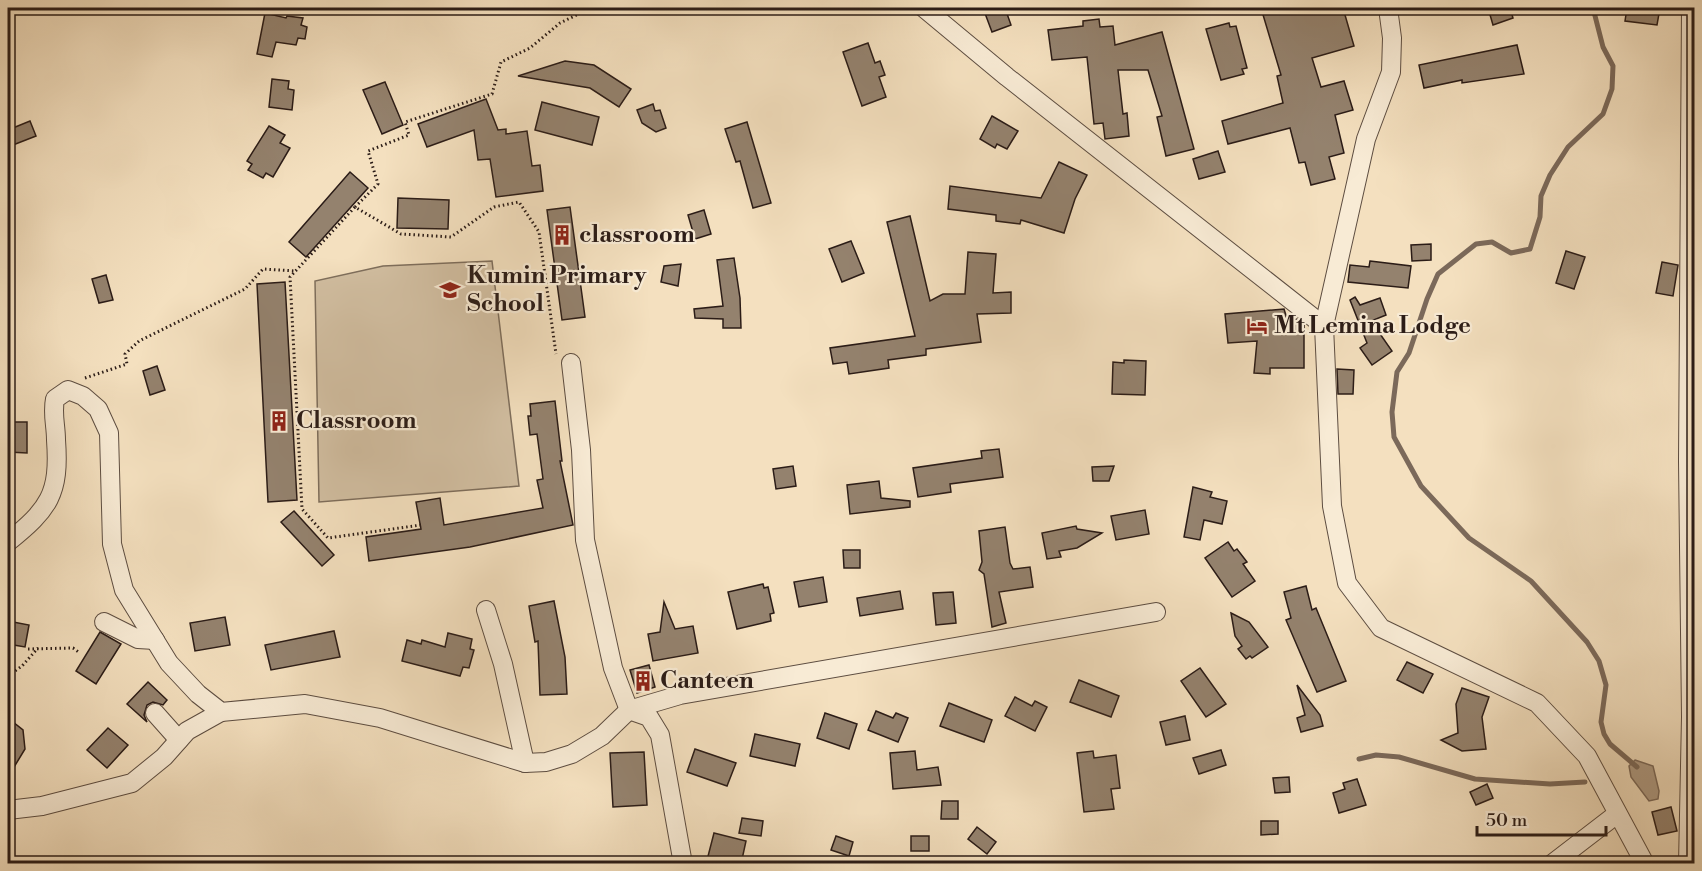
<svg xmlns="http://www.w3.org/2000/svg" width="1702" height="871" font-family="'Libre Bodoni',serif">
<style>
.green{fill:#d2bfa2;stroke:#7e6e5c;stroke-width:1.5}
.water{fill:#b09d86;stroke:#7b695a;stroke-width:1.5}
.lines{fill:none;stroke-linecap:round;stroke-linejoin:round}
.stream{stroke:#7b695a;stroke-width:5}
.building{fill:#94826e;stroke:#2b1c17;stroke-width:1.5}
.street-casing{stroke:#5d4d41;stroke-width:20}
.path{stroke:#2b1c17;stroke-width:3;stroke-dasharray:1.5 3;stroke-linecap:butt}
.street{stroke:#f8ebd5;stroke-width:18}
.labels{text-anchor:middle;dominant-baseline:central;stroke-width:4.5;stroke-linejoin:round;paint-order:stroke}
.poi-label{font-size:24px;font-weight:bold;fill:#2b1c17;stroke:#f8ebd5;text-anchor:start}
</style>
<rect width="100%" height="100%" fill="#f4e0bf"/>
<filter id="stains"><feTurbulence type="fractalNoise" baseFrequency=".00333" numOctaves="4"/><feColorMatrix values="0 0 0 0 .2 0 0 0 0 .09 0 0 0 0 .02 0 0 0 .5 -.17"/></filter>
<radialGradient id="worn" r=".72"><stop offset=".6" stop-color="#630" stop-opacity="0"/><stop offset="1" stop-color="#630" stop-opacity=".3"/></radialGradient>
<path class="green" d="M492,261L519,486L319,502L315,281L383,266Z"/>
<path class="water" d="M1635,760L1653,766L1659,791L1658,799L1649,801L1631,777L1629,766Z"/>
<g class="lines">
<g class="stream">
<path d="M1593,8L1603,47L1613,66L1612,89L1603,114L1568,147L1550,175L1541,196L1540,217L1530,249L1511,253L1492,242L1476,244L1438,274L1427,299L1409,353L1397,372L1392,412L1394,437L1421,486L1469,538L1531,581L1587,642L1599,661L1606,685L1601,722L1604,734L1610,744L1637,767"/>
<path d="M1359,759L1376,755L1399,757L1475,779L1550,784L1585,782"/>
</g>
</g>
<g class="building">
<path d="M983,8H1005L1011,25L992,32Z"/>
<path d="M1261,8H1343L1354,46L1312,58L1321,87L1344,81L1353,110L1335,115L1344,153L1329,157L1335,179L1311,185L1305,162L1299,163L1290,128L1228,144L1222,121L1283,103L1277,76L1281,75Z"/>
<path d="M1488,8H1510L1513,18L1493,25Z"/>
<path d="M1627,8H1660L1657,25L1625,21Z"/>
<path d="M265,13L286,18L287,16L303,18L301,25L307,27L305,39L298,38L296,45L276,42L272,57L257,54Z"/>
<path d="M1099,19L1100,27L1113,26L1115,45L1162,32L1194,149L1166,156L1157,117L1162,116L1148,70H1118L1123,114L1127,113L1129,136L1105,139L1103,123L1094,124L1087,57L1052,60L1048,30L1083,26V21Z"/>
<path d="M1229,23L1230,27L1236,26L1247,68L1242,69L1244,74L1221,80L1206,29Z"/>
<path d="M868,43L875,63L880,61L885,75L879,77L886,97L862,106L843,52Z"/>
<path d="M1517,45L1524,74L1462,83V80L1424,88L1419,65Z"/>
<path d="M565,61L594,65L631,89L619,107L590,88L518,76Z"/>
<path d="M272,79L289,81L288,89L294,90L292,110L269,107Z"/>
<path d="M385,82L403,125L382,134L363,90Z"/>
<path d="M486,99L498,130L506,129V134L527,131L532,166L540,165L543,191L496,197L490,159L478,160L474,130L427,147L418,124Z"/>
<path d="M542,102L599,117L592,145L535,130Z"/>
<path d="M653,104L655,111L660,110L666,128L656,132L642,123L637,110Z"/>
<path d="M992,116L1018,131L1007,149L997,144L995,148L980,139Z"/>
<path d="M30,121L36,136L13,145L8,130Z"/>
<path d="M747,122L771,203L753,208L740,161L736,162L725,129Z"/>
<path d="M269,126L285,135L280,143L290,148L273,177L266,173L263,178L248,170L252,164L247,161Z"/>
<path d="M1218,151L1225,172L1199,179L1193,159Z"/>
<path d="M1059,162L1087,175L1075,199L1064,233L1021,220L1020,224L996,221V215L948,209L950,186L1041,198Z"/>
<path d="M350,172L368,188L306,257L289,242Z"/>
<path d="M398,198L449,200L448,229L397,228Z"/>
<path d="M570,207L585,317L562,320L547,210Z"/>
<path d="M704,210L711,234L695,239L688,215Z"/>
<path d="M910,216L930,301L943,294H965L968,252L996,254L993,293L1011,292V313L977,314L981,342L926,349V355L888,360L889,368L849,374L847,362L833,364L830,348L915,336L887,222Z"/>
<path d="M851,241L864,273L842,282L829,249Z"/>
<path d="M1431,244V260L1412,261L1411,245Z"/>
<path d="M1566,251L1585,257L1574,289L1556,283Z"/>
<path d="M734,258L740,298L741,328H723V319L695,318L694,309L723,306L717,260Z"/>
<path d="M1370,261L1411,266L1408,288L1348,282L1350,265L1369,267Z"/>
<path d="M1662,262L1678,265L1673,296L1656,293Z"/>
<path d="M681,264L678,286L661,282L664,266Z"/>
<path d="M106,275L113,300L99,303L92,279Z"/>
<path d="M285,282L297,500L268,502L257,284Z"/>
<path d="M1355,297L1360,305L1380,298L1386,315L1371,321L1392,351L1372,365L1360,348L1367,343L1350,300Z"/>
<path d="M1284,309L1288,322L1297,319L1304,325V368H1270V374L1254,373L1257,341L1228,343L1225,314Z"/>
<path d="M1124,360L1146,361L1145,395L1112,394L1113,362L1124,363Z"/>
<path d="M157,366L165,390L150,395L143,371Z"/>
<path d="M1337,369L1354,370L1353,394H1338Z"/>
<path d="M555,401L562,461H560L573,525L470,547L369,561L366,537L421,529L416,502L440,498L444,525L543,508L537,480L543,479L537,434L530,435L528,416H531L530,404Z"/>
<path d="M8,422H27V453L8,452Z"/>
<path d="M999,449L1003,477L950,484L951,492L918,497L913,468L982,458L981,451Z"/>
<path d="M793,466L796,486L776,489L773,469Z"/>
<path d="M1114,466L1109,481H1093L1092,467Z"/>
<path d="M879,481L881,498L910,501V507L850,514L847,485Z"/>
<path d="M1193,487L1212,492L1210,497L1227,501L1222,524L1204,520L1200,540L1184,537Z"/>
<path d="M1145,510L1149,534L1116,540L1111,516Z"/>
<path d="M294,511L334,555L322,566L281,522Z"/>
<path d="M1076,526L1077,529L1102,533L1077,548L1059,551L1061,557L1047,559L1042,533Z"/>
<path d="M1005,527L1010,563L1013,569L1030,567L1033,587L999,592L1006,623L992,627L984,574L979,570L982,562L979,531Z"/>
<path d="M1228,542L1234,551L1237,549L1247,562L1243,564L1255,581L1232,597L1205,558Z"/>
<path d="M843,550H860V568H844Z"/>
<path d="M823,577L827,602L799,607L794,582Z"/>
<path d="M763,584L764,588L768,587L774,613L770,614L771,621L737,629L728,592Z"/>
<path d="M1306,586L1312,610L1316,608L1346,681L1317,692L1286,620L1291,618L1284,592Z"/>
<path d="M900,591L903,609L860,616L857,598Z"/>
<path d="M953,592L956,623L936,625L933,593Z"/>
<path d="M554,601L565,657L567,694L540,695L538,641L535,642L529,606Z"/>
<path d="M664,602L675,629L693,626L698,653L653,661L648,634L660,632Z"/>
<path d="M1231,613L1249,622L1268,647L1252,658L1250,656L1246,659L1238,649L1242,646L1235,636Z"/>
<path d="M225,617L230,645L195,651L190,623Z"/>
<path d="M8,621L29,625L25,647L8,644Z"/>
<path d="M334,631L340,657L271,670L265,645Z"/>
<path d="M100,632L121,644L96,684L76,671Z"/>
<path d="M448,633L472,639L470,649L474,650L469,668L463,667L460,676L402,661L407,640L421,644L422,640L445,647Z"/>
<path d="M1407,662L1433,674L1423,693L1397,680Z"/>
<path d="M649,665L655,687L637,693L630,670Z"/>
<path d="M1200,668L1226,704L1206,717L1181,681Z"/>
<path d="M1079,680L1119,696L1111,717L1070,702Z"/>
<path d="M148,682L167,700L163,705L153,702L147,705L144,715L147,722L127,704Z"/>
<path d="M1297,685L1320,715L1323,726L1301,732L1297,718L1305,715Z"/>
<path d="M1462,688L1489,697L1482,717L1486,749L1462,751L1441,740L1458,733L1456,704Z"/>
<path d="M1015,697L1032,706L1035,701L1047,707L1035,731L1005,716Z"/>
<path d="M949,703L992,720L984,742L940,726Z"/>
<path d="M876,711L893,718L896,713L908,718L898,742L868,730Z"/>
<path d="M825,713L857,724L849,749L817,738Z"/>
<path d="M1185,716L1190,740L1166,745L1160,722Z"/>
<path d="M8,718L23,730L25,749L8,777Z"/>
<path d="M108,728L128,745L107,768L87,750Z"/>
<path d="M755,734L800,744L795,766L750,756Z"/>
<path d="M695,749L736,763L727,786L687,772Z"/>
<path d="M1221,750L1226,765L1199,774L1193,758Z"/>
<path d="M915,751L917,770L938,767L941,785L893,789L890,753Z"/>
<path d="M1093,751L1094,758L1116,755L1120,788L1111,789L1114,809L1084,812L1077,753Z"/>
<path d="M644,752L647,805L613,807L610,753Z"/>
<path d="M1289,777L1290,792L1275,793L1273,778Z"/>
<path d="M1357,779L1366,805L1339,813L1333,793L1345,789L1343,783Z"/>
<path d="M1487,784L1493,798L1476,805L1470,792Z"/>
<path d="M942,801H958V819H941Z"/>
<path d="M1671,807L1677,831L1658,835L1652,812Z"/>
<path d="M742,818L763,821L761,836L739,833Z"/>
<path d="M1261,821H1278V834L1261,835Z"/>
<path d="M977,827L996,842L987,854L968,839Z"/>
<path d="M714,833L746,841L741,864H706Z"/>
<path d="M836,836L853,842L849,856L831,850Z"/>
<rect x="911" y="836" width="18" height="15"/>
</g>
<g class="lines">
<g class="street-casing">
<g id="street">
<path d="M924,8L1007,77L1324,326"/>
<path d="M1388,8L1392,38L1391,72L1366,139L1324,326L1332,506L1347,583L1381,628L1537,703L1587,756L1645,864"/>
<path d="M571,363L581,450L585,540L613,668L629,710L649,717L660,735L683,864"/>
<path d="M8,542C49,509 60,494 56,440C56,425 52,414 55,399L68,390L83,396L98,409L109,433L112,544L124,590L169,663L198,694L221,712L305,704L380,718L525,763L546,762L572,754L602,736L629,710L680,695L1156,612"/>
<path d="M486,610L503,664L525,763"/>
<path d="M104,622L138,639L155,640"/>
<path d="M155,713L179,740"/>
<path d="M8,810L42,806L132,783L164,757L187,731L221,712"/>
<path d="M1552,864L1617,814"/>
<path d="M1688,864L1691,717L1688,461L1691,8"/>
</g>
</g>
<g class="path">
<path d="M355,207L378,184L368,151L409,135L405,122L492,94L501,62L530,48L560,23L591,8"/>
<path d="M85,378L127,364L125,354L139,341L245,289L263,269L295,271"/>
<path d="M421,525L328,538L302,509L290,277L355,207L401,234L451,237L494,207L519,202L539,232L556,354"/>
<path d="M28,649L73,648L80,653"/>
<path d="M8,676L22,666L38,648"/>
</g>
<use href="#street" class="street"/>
</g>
<defs>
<g id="building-bare" transform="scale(1.62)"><path d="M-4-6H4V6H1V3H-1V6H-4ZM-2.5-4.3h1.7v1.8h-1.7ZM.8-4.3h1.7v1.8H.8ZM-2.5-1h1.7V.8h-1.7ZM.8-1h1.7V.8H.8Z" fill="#8f2418" stroke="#f8ebd5" stroke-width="2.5" paint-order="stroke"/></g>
<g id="school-bare" transform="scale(1.62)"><path d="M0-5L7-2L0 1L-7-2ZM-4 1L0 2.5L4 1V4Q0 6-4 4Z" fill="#8f2418" stroke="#f8ebd5" stroke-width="2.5" paint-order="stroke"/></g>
<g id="hotel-bare" transform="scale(1.62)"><path d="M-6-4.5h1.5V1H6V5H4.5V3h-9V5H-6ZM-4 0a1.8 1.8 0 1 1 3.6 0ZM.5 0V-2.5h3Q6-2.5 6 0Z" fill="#8f2418" stroke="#f8ebd5" stroke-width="2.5" paint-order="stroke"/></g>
</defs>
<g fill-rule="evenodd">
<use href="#building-bare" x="562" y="235"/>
<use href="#school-bare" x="450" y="290"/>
<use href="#hotel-bare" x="1257" y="326"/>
<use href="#building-bare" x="279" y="421"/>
<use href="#building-bare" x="643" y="681"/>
</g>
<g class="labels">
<g class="poi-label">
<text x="579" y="235">classroom</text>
<text x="467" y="276">Kumin Primary<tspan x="467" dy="28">School</tspan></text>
<text x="1274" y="326">Mt Lemina Lodge</text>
<text x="296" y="421">Classroom</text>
<text x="660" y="681">Canteen</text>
</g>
</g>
<rect width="1702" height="871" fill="none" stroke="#f4e0bf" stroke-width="30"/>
<rect x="9" y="9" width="1684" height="853" fill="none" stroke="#2b1c17" stroke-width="3"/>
<rect x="15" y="15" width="1672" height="841" fill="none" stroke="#2b1c17" stroke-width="1.5"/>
<path d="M1477 826v9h129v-9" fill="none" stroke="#2b1c17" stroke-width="3"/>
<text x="1486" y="826" font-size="18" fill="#2b1c17" stroke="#f8ebd5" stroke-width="4.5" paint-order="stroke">50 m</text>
<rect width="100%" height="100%" filter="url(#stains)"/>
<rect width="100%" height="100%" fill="url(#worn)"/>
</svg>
